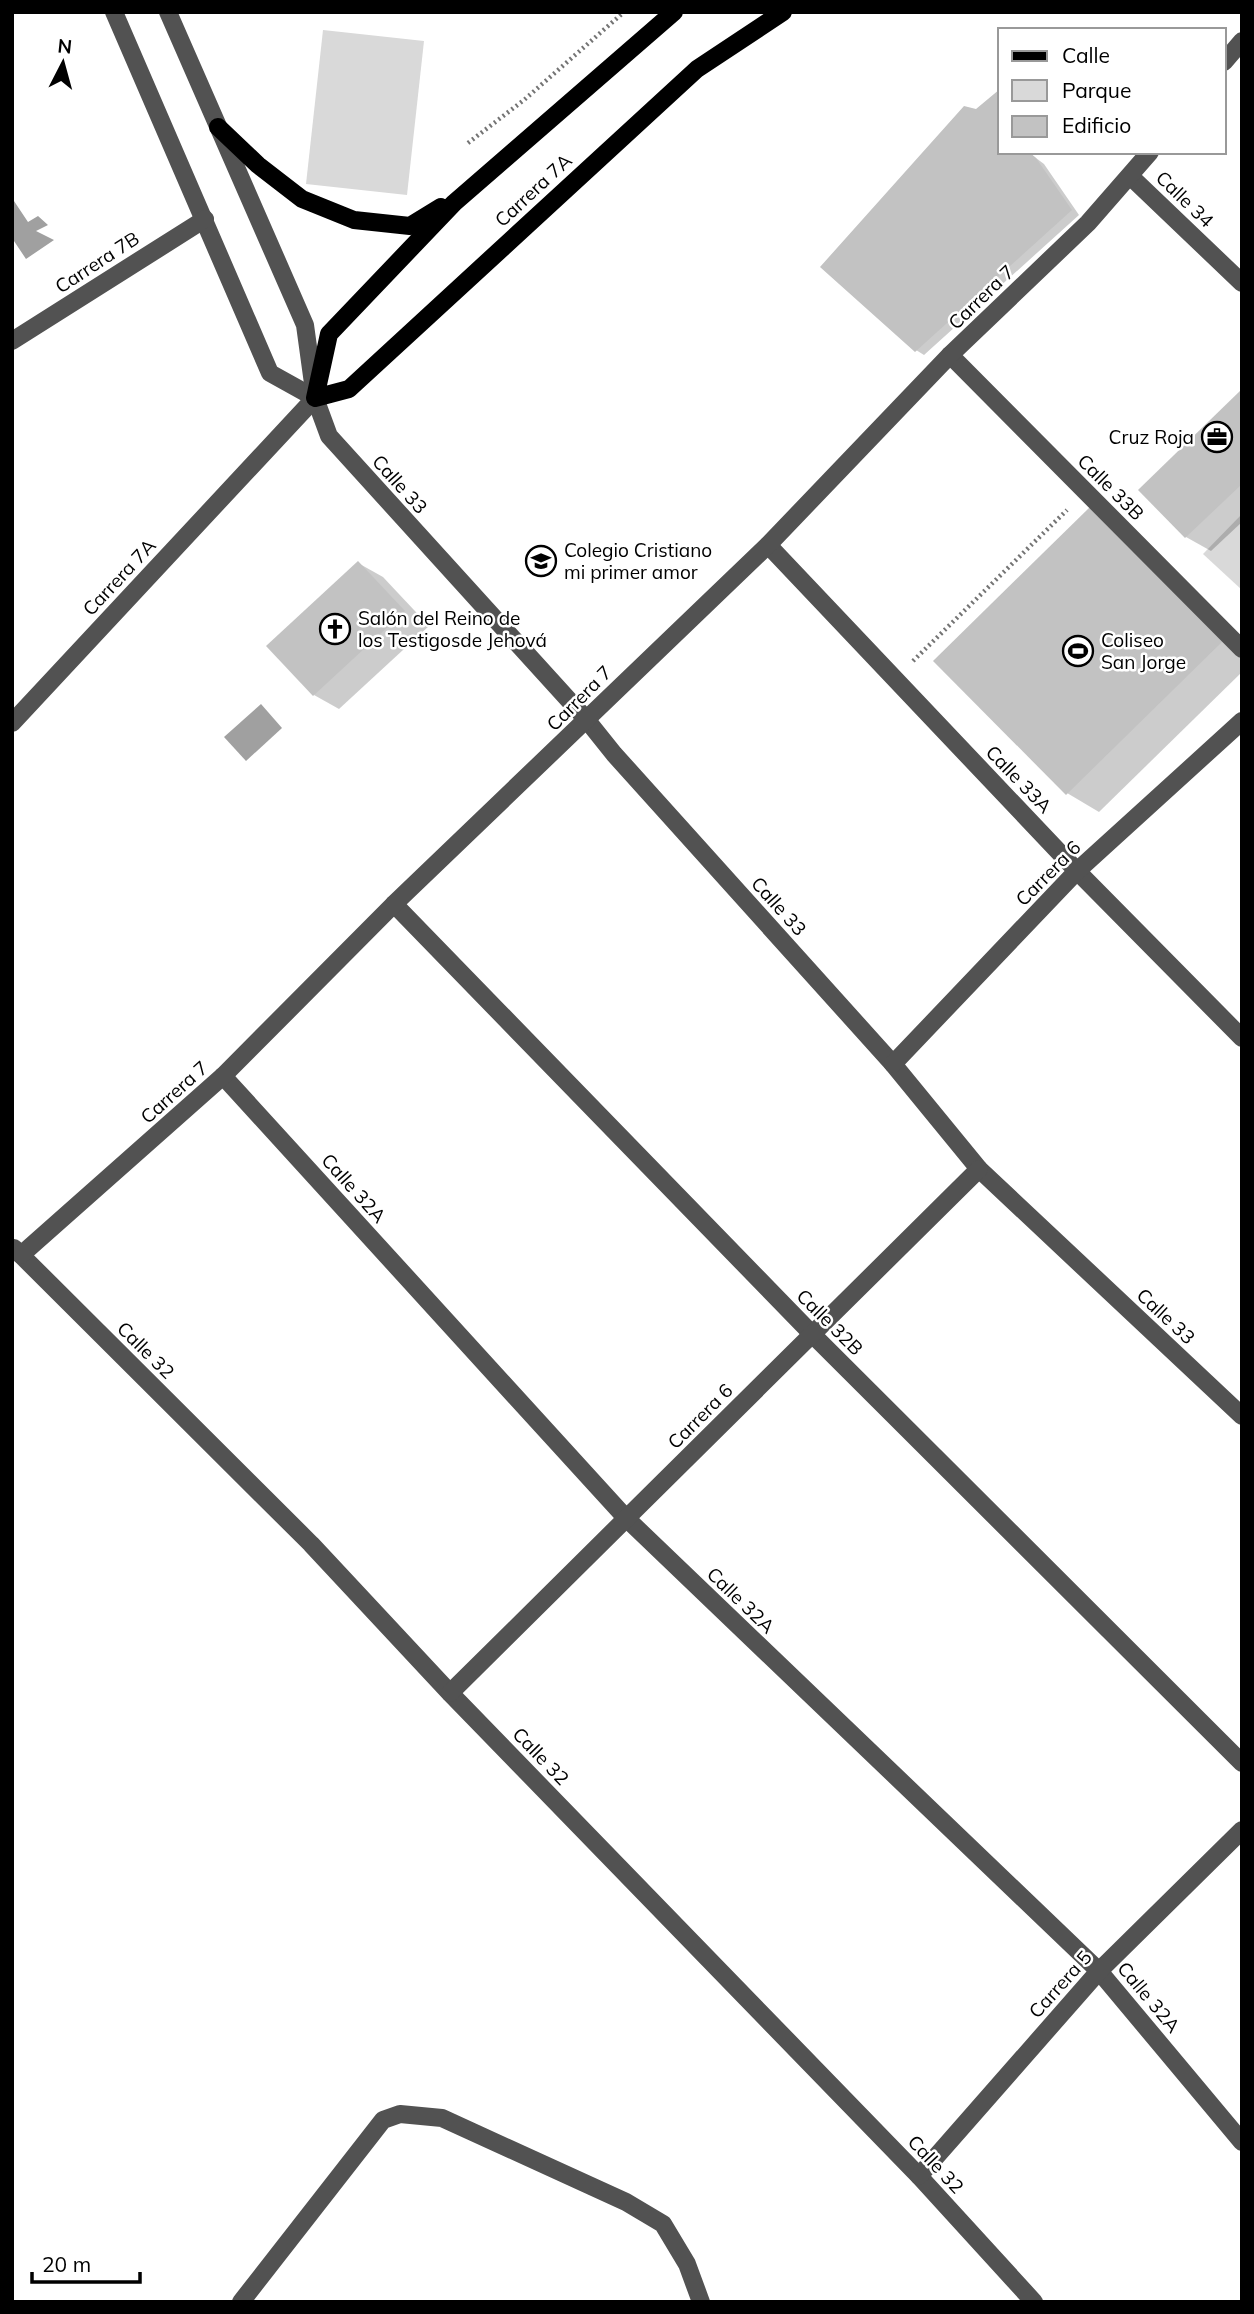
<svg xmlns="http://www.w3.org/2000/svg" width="1254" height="2314" font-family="Mulish,sans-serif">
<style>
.green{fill:#d9d9d9}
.water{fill:#a0a0a0}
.shadow{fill:#0003}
.building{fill:#c2c2c2}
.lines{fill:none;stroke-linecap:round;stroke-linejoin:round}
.path{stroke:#747474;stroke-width:4.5;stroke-dasharray:2 3.5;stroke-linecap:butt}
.minor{stroke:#525252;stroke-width:18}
.major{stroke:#000;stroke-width:18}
.labels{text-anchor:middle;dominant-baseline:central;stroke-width:5;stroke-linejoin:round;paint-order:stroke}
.street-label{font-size:19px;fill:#000;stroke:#fff}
.poi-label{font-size:19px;fill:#000;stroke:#fff;text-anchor:start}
</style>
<rect width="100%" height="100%" fill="#fff"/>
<g class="green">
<path d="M323,30L424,41L407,195L306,184Z"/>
<path d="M1242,514V590L1203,554Z"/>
</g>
<g class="water">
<path d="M14,201L28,222L38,216L48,225L36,231L54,240L26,259L12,238Z"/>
<path d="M261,704L282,728L246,761L224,737Z"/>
</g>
<g class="shadow">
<path d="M1000,92V152H1028L1044,164L1079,215L924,355L916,350L976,110Z"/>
<path d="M1242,392V522L1211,551L1186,537L1140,490Z"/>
<path d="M1090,510L1242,648V672L1099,812L1067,793Z"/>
<path d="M358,563L383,577L429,626L339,709L314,695Z"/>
</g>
<g class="building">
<path d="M1000,89V152H1029L1036,158L1072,210L915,352L820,267L964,106L976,109Z"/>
<path d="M1242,389V484L1185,538L1138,490Z"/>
<path d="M1090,507L1223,641L1066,795L933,661Z"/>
<path d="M358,561L405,611L313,696L266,646Z"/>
</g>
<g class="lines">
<g class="path">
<path d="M468,143L524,100L624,12"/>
<path d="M913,661L1067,510"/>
</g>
<g class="minor">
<path d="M114,12L270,373L315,398"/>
<path d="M168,12L305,325L315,398L329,436L586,719L614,754L893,1064L979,1169L1242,1416"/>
<path d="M1224,62L1242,41"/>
<path d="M1130,176L1242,283"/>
<path d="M12,341L205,219"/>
<path d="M950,355L1242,649"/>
<path d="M768,545L1077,871L1242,1038"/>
<path d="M12,723L315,398"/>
<path d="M394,904L812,1334L1242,1763"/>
<path d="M893,1064L1077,871L1242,721"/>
<path d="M223,1076L626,1518L1099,1971L1242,2142"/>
<path d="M14,1248L311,1544L450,1693L919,2176L1034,2302"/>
<path d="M21,1255L223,1076L394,904L768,545L950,355L1088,223L1150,152"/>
<path d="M450,1693L979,1169"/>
<path d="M919,2176L1099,1971L1242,1830"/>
<path d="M241,2302L383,2120L400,2114L442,2118L626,2202L663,2224L687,2264L701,2302"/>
</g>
<g class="major">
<path d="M674,12L454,203L329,334L315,398L349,389L697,69L783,12"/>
<path d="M218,127L258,165L302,199L354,220L410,226L441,207"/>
</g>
</g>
<defs>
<g id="office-ring" transform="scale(1.575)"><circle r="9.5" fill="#fff" stroke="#000" stroke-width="1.5"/><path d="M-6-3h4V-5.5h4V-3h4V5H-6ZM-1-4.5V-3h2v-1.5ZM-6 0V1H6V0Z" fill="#000"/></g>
<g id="school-ring" transform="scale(1.575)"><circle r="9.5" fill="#fff" stroke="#000" stroke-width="1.5"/><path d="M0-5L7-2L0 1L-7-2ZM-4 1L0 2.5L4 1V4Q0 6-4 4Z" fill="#000"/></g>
<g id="church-ring" transform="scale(1.575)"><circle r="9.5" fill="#fff" stroke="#000" stroke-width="1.5"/><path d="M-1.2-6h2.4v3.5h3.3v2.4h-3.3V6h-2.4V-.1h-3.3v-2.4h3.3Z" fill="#000"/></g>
<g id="stadium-ring" transform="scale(1.575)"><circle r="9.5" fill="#fff" stroke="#000" stroke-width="1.5"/><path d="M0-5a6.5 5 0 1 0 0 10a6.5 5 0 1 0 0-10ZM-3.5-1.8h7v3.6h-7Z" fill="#000"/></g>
</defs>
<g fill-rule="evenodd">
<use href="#office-ring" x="1217" y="437"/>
<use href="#school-ring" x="541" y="561"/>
<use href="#church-ring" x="335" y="629"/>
<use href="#stadium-ring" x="1078" y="651"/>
</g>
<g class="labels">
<g class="street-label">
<text transform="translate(533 190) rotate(-43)">Carrera 7A</text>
<text transform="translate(1185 199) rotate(44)">Calle 34</text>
<text transform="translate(97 262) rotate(-33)">Carrera 7B</text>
<text transform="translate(981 297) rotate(-44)">Carrera 7</text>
<text transform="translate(400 484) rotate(48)">Calle 33</text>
<text transform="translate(1111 487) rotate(45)">Calle 33B</text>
<text transform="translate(119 577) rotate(-47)">Carrera 7A</text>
<text transform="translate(579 698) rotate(-45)">Carrera 7</text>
<text transform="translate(1019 779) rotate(46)">Calle 33A</text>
<text transform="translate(1048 873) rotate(-45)">Carrera 6</text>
<text transform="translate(779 906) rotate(48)">Calle 33</text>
<text transform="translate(174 1092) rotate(-42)">Carrera 7</text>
<text transform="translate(354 1188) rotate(48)">Calle 32A</text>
<text transform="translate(1166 1316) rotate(43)">Calle 33</text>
<text transform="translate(830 1322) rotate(45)">Calle 32B</text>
<text transform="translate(146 1350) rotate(45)">Calle 32</text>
<text transform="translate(700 1416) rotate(-45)">Carrera 6</text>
<text transform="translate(741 1600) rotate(44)">Calle 32A</text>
<text transform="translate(541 1756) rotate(46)">Calle 32</text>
<text transform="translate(1060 1984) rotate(-48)">Carrera 5</text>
<text transform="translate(1149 1997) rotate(50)">Calle 32A</text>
<text transform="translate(936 2164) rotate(47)">Calle 32</text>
</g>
<g class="poi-label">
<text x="1194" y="437" text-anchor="end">Cruz Roja</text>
<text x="564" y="550">Colegio Cristiano<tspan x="564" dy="22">mi primer amor</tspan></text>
<text x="358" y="618">Salón del Reino de<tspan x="358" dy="22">los Testigosde Jehová</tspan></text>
<text x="1101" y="640">Coliseo<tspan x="1101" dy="22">San Jorge</tspan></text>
</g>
</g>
<rect width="1254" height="2314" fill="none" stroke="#000000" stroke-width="28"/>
<rect x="998" y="28" width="228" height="126" fill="#ffffff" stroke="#999999" stroke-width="2"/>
<rect x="1012" y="51" width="35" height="10" fill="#000000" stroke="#999999" stroke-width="2"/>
<text x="1062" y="63" font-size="21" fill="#000000">Calle</text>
<rect x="1012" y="80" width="35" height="21" fill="#d9d9d9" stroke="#999999" stroke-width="2"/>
<text x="1062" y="98" font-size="21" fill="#000000">Parque</text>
<rect x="1012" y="116" width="35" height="21" fill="#c2c2c2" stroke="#999999" stroke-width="2"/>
<text x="1062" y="133" font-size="21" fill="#000000">Edificio</text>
<g transform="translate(63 63) rotate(6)" stroke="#ffffff" stroke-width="5" paint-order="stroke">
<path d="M0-5L12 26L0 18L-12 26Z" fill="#000000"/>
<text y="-10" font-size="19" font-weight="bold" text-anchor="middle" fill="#000000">N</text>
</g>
<path d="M32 2272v10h108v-10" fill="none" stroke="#000000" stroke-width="3.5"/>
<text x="42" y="2272" font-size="21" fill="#000000" stroke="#ffffff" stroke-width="5" paint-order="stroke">20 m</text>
</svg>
